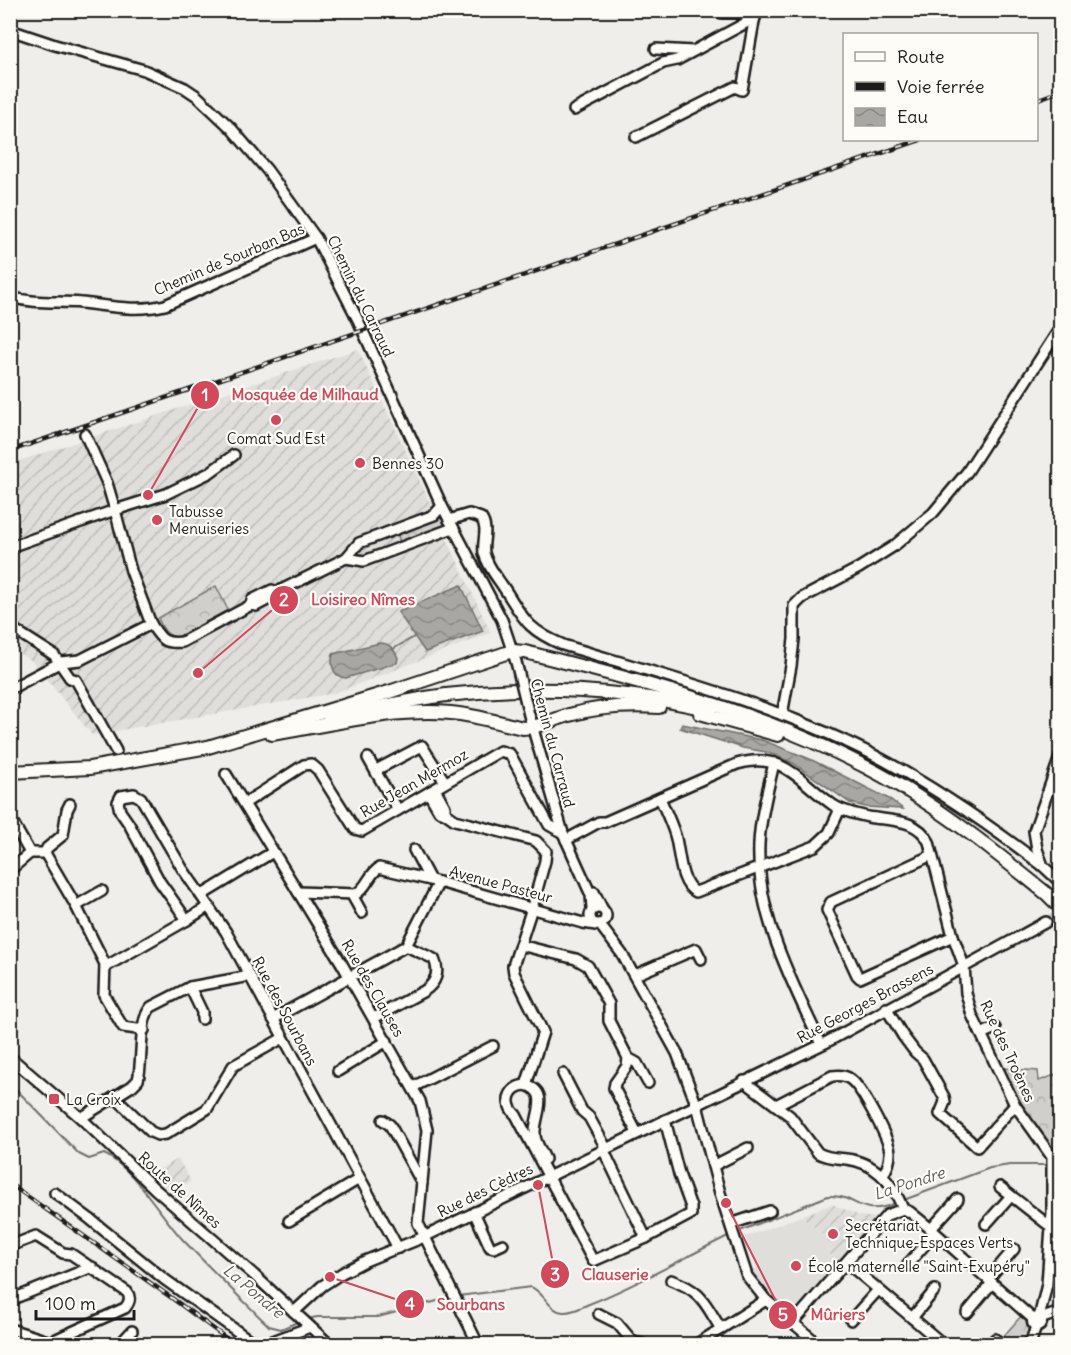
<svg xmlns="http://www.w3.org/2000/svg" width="1071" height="1355" font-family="Delius,sans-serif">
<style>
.built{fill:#e0deda}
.industrial{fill:url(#industrial-furrows)}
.forest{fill:url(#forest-crowns);stroke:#767674;stroke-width:1.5}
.water{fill:url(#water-waves);stroke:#706f6d;stroke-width:1.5}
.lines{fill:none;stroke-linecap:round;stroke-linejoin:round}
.stream{stroke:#706f6d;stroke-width:2}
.minor-tunnel{stroke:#d0cecb;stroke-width:9;stroke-dasharray:9 4.5;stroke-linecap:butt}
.minor-casing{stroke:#1c1c1c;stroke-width:14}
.major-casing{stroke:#1c1c1c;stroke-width:16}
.minor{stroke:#fdfcf7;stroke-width:9}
.major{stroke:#fdfcf7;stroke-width:12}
.rail-casing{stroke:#1c1c1c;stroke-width:4.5}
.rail{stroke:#fdfcf7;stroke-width:2;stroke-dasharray:7;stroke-linecap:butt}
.minor-bridge-casing{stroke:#1c1c1c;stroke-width:14;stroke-linecap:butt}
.minor-bridge{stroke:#fdfcf7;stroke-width:9}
.poi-dot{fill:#d1495b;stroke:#fdfcf7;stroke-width:2}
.labels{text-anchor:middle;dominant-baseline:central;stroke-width:4.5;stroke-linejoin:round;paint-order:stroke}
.street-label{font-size:15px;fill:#1c1c1c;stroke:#fdfcf7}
.poi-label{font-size:15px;fill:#1c1c1c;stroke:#fdfcf7;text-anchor:start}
.water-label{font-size:16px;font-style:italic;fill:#5b5b59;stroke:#fdfcf7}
.leader{fill:none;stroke:#d1495b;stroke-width:2}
.callout-dot{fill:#d1495b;stroke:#fdfcf7;stroke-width:2}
.mark-label{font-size:18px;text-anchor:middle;font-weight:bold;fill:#fff}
.callout-label{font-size:16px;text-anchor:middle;font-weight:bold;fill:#d1495b;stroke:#fdfcf7;stroke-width:4.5;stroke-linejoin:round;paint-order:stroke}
</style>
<defs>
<pattern id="industrial-furrows" width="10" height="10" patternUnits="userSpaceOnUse" patternTransform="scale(1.5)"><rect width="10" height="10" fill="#e0deda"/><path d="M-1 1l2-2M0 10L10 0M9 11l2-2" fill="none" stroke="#c0beba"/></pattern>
<pattern id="forest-crowns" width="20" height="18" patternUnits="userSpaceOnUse" patternTransform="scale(1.5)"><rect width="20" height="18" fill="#d0cfcc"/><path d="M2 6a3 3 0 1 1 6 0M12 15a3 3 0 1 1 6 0" fill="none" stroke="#b2b1af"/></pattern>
<pattern id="water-waves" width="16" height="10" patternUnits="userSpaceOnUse" patternTransform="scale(1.5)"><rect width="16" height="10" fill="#a8a7a3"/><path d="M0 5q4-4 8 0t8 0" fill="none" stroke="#888784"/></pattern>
</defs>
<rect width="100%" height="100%" fill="#f0eeea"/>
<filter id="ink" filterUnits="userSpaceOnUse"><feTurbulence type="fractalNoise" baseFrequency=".0167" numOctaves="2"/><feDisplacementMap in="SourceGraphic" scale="12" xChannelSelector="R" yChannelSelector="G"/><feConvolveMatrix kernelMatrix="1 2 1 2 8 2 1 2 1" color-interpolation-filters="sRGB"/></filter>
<g filter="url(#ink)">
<path class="built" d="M801,1216L821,1233L828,1241L829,1254L838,1262L795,1315L792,1316L768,1296L756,1282L751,1272L757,1269L745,1237Z"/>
<g class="industrial">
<path d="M358,349L491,633L335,693L92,735L32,661L11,649L10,464Z"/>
<path d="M178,1159L191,1181L173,1192L153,1173Z"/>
<path d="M832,1204L860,1216L877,1218L840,1264L829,1254L828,1241L821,1233L801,1216Z"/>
</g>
<g class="forest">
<path d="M437,517L444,520L445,526L443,528L404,543L399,540L398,535L400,531Z"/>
<path d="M216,586L228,610L178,637C166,637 162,627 158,618Z"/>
<path d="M1003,1068L1038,1071L1039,1081L1060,1073V1153C1035,1142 1015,1092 1003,1068Z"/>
<path d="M1022,1315L1029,1325L1025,1344H1010L1002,1338Z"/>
</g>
<g class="water">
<path d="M461,585L483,631L425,652L398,612Z"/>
<path d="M380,643C390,643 395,650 398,658L397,663L346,678C333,677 330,665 333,654Z"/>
<path d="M682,724L762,740L810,759L891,800L903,809L866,807L850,803L793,763L766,752L743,748L680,728Z"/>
</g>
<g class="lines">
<g class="stream">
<path d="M393,649L414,637"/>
<path d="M10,1083L79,1154L89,1159L104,1154C132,1166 162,1218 184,1241C212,1270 240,1298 269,1326L281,1329L300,1321"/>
<path d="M1054,1165L1060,1166"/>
<path d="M901,1201L990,1168L1010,1165H1048"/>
<path d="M735,1233L828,1196C857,1194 858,1219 896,1203"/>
<path d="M458,1296L531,1287C544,1292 549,1311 563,1312C572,1313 582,1307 589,1304C638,1285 683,1258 730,1235"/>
<path d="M308,1319L317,1317H378L452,1297"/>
</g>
<path class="minor-tunnel" d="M1046,922L1060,913"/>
<g class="minor-casing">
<g id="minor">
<path d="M722,13H739L755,18"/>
<path d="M10,30L55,45L144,70L185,88L197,96L231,128L267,170L316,238L358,320L442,506L502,620L516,662"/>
<path d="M656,49L693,51"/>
<path d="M574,110L663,63L677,60L755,18"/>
<path d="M636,137L735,87L742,90L756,10"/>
<path d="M10,297C35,304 56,301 81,303C110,306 137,312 165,305L316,238"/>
<path d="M85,434L107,483L115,510L166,494L209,473L234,455"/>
<path d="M449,520L469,514L481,518C489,530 482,540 484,553C487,565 495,575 502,585C524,618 524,628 563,645C666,676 772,704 868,752C931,784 988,824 1043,866"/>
<path d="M10,547L115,510L131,571L151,624"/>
<path d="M346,558L364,561L453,528"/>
<path d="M251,605L256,606L275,596L277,592L346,558L359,543L434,515L442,506"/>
<path d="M10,627L54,655L70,678L76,680L116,751"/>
<path d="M10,689L61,662L80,660L151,624C161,639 163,644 182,642L251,605L252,600L272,590L277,592"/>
<path d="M529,715L563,833L591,895L592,908"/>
<path d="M782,715L791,666L794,639V606L802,598L859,568L894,546L933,513L967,472L1060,328"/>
<path d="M1060,757L1034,831L1037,849L1043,866L1060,882"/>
<path d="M368,758L377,774"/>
<path d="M774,763C768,790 760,817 759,844C756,915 792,982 821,1044"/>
<path d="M226,774L342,964L420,1101L427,1130L418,1223L478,1344"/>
<path d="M431,791V797L439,811L445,813L455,820L536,841L546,851L545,861L532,908L513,966L514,973L543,1032L526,1085"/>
<path d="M432,793L438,794L445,807V813"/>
<path d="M660,798C665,810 671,822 675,835C680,851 679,884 696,892L815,846L829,833L840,809"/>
<path d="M245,803L304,765L311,764L318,770L355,829L362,831L500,751L510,754L549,825L563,833"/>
<path d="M398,810L377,774L378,769L422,746L445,782"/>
<path d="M13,823L30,853"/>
<path d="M566,840L599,822H605L737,764C782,750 800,782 833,805C843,812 856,814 868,817C890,821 917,818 929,842L953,936L964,966L966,993L972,1015L1015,1105L1052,1157V1212L1047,1284L1039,1318"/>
<path d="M414,850L430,880"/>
<path d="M45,853L47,848L63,835L67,810L70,804"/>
<path d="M932,855L831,902L827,910L857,975L860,978L953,936"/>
<path d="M10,870L30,853H45L76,906L105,964L104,995L123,1027L144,1030"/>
<path d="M298,892L356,894C367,888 369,874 379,868L439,882"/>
<path d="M594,892L602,908"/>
<path d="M202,895L273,852"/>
<path d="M352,895L362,913"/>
<path d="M76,906L102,891"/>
<path d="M209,906L187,920L160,882L129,824L120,811L118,802L121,796L134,794L141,798L182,868L226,932L398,1248"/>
<circle cx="598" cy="916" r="8"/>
<path d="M600,925L622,954L677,1053L698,1109L720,1193L747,1276L766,1300L818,1344"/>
<path d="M520,945L576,959L588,966L609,1004V1021L628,1058L627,1066L615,1083L614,1088L637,1133"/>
<path d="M105,967L187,920"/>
<path d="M635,975L696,949L701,959"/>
<path d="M190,987L202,1012V1019"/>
<path d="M886,1008L903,1036L915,1052L923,1059L944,1097L945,1102L940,1114L977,1147L1015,1105"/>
<path d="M374,1018L424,991C436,983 440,972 434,959L406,946"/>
<path d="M273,1019L406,946L439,882L583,923L596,925"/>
<path d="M981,1034L995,1028"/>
<path d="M10,1057L81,1118L155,1189L254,1275L329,1344"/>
<path d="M628,1058L637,1063L648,1083"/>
<path d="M338,1071L387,1041"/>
<path d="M563,1074L582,1111L589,1117L606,1148"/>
<path d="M744,1081L790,1116L818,1153C827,1158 836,1158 846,1159C875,1162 893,1183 903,1209"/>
<path d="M526,1085C509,1086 503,1103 516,1115L593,1261L646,1238L691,1214V1207L679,1174L665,1120"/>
<path d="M526,1085C552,1093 533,1117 535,1136C536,1144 542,1152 545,1159"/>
<path d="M413,1087L493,1046"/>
<path d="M115,1097L151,1132L158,1135L166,1134L207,1109L233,1066L283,1038"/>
<path d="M776,1105L832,1076C838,1075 845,1075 850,1079C861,1086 889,1139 890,1152C890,1161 888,1168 883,1174"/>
<path d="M81,1118L132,1086L138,1080C143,1061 138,1021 151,1007L190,987L250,976"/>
<path d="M383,1120L390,1125L422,1183"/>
<path d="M603,1149L646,1238"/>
<path d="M713,1166L748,1148"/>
<path d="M1000,1187L1051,1227"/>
<path d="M55,1193L90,1219L164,1279L255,1344"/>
<path d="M903,1209L910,1212L931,1229L1033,1319"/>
<path d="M474,1212L490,1247L494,1248L503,1244"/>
<path d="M289,1221L359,1179"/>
<path d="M731,1224L770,1211"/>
<path d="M986,1224L1011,1196"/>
<path d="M931,1229L958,1199"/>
<path d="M10,1246L36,1236L63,1253L71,1254L127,1292C131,1298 130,1302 125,1308L50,1342"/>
<path d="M847,1263L943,1344"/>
<path d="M908,1264L935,1233"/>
<path d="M988,1279L1014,1249"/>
<path d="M671,1280C702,1291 704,1302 721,1329"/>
<path d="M10,1300L92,1267"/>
<path d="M294,1312L322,1286L342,1273L365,1261L424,1237L825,1043L1046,922"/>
<path d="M967,1313L992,1283"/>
<path d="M599,1314L617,1323L633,1342"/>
<circle cx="1037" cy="1322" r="4.5"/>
<path d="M912,1318L935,1290"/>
<path d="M1040,1319L1060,1312"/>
<path d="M851,1320L878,1290"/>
<path d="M793,1323L887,1215L903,1209"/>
<path d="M10,1329L54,1343"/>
<path d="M995,1339L1001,1344"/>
<path d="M120,1344L132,1331"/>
<path d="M265,1344L310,1327"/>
<path d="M629,1344L633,1342L643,1344"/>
<path d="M697,1344L766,1300"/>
<path d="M881,1344L882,1343"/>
<path d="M1030,1344L1036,1327"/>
</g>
</g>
<g class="major-casing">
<g id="major">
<path d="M700,713L778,735"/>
<path d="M329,717C368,710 407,700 446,695C534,685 624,689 710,710"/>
<path d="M272,734C330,725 391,708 451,713C475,715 500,723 523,728C539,728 554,719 569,715C597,707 629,705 659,707"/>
<path d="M10,772L90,768L208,747L389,692L512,651L525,652C652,684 782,717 897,784C951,816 999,855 1047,894L1060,907"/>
</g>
</g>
<use href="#minor" class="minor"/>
<use href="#major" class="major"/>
<g class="rail-casing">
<g id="rail">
<path d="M1036,100L1060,91"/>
<path d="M10,451L920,140"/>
<path d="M10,1184L169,1296L234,1344"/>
</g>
</g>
<use href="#rail" class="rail"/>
<g class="minor-bridge-casing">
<path id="minor-bridge" d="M516,662L529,715"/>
</g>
<use href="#minor-bridge" class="minor-bridge"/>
</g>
</g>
<g class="poi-dot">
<circle cx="276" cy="420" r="6"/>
<circle cx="360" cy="463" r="6"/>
<circle cx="157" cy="520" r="6"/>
<rect x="48" y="1093" width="12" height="12" rx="3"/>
<circle cx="833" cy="1234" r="6"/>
<circle cx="796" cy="1266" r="6"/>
</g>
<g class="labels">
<g class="street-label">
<text transform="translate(229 259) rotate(-23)">Chemin de Sourban Bas</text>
<text transform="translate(361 296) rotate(64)">Chemin du Carraud</text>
<text transform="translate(553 743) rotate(75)">Chemin du Carraud</text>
<text transform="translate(414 783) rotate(-30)">Rue Jean Mermoz</text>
<text transform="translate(501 884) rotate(15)">Avenue Pasteur</text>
<text transform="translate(373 988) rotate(60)">Rue des Clauses</text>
<text transform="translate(865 1003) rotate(-28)">Rue Georges Brassens</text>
<text transform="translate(285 1011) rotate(62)">Rue des Sourbans</text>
<text transform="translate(1008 1051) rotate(65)">Rue des Troènes</text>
<text transform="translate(180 1190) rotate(42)">Route de Nîmes</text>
<text transform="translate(485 1190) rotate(-26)">Rue des Cèdres</text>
</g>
<g class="poi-label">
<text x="276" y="438" text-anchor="middle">Comat Sud Est</text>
<text x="372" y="463">Bennes 30</text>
<text x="169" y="511">Tabusse<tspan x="169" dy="17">Menuiseries</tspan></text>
<text x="66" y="1099">La Croix</text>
<text x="845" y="1225">Secrétariat<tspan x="845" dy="17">Technique-Espaces Verts</tspan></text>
<text x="808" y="1266">École maternelle "Saint-Exupéry"</text>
</g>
<g class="water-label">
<text transform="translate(909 1183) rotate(-18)">La Pondre</text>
<text transform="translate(254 1291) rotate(40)">La Pondre</text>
</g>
</g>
<path class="leader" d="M148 495L205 395M198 673L284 600M538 1185L555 1274M330 1277L410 1304M726 1203L783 1315"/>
<g class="callout-dot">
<circle cx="148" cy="495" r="6"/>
<circle cx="198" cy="673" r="6"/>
<circle cx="538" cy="1185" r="6"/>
<circle cx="330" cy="1277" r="6"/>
<circle cx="726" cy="1203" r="6"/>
<circle cx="205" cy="395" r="15"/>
<circle cx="284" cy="600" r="15"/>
<circle cx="555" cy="1274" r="15"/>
<circle cx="410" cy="1304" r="15"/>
<circle cx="783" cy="1315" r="15"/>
</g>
<g class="mark-label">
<text x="205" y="401">1</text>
<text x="284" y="606">2</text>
<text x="555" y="1281">3</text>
<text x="410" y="1310">4</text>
<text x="783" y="1321">5</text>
</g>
<g class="callout-label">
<text x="305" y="400">Mosquée de Milhaud</text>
<text x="363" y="605">Loisireo Nîmes</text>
<text x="615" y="1280">Clauserie</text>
<text x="471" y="1310">Sourbans</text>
<text x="838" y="1320">Mûriers</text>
</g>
<rect width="1071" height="1355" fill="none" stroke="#fdfcf7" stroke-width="36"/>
<rect x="18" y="18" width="1035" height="1319" fill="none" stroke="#1c1c1c" stroke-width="2" filter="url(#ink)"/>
<rect x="843" y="33" width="195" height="108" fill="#fdfcf7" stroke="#a3a29f" stroke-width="1.5"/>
<rect x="855" y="52" width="30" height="9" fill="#fdfcf7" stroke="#a3a29f" stroke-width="1.5"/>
<text x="897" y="63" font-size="18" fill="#1c1c1c">Route</text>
<rect x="855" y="82" width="30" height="9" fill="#1c1c1c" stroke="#a3a29f" stroke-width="1.5"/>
<text x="897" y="93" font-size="18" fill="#1c1c1c">Voie ferrée</text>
<rect x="855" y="108" width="30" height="18" fill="url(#water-waves)" stroke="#a3a29f" stroke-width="1.5"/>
<text x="897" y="123" font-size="18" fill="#1c1c1c">Eau</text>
<path d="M36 1310v9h98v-9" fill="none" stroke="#1c1c1c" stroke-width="3"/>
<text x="45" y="1310" font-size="18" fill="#1c1c1c" stroke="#fdfcf7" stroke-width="4.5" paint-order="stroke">100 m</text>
</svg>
